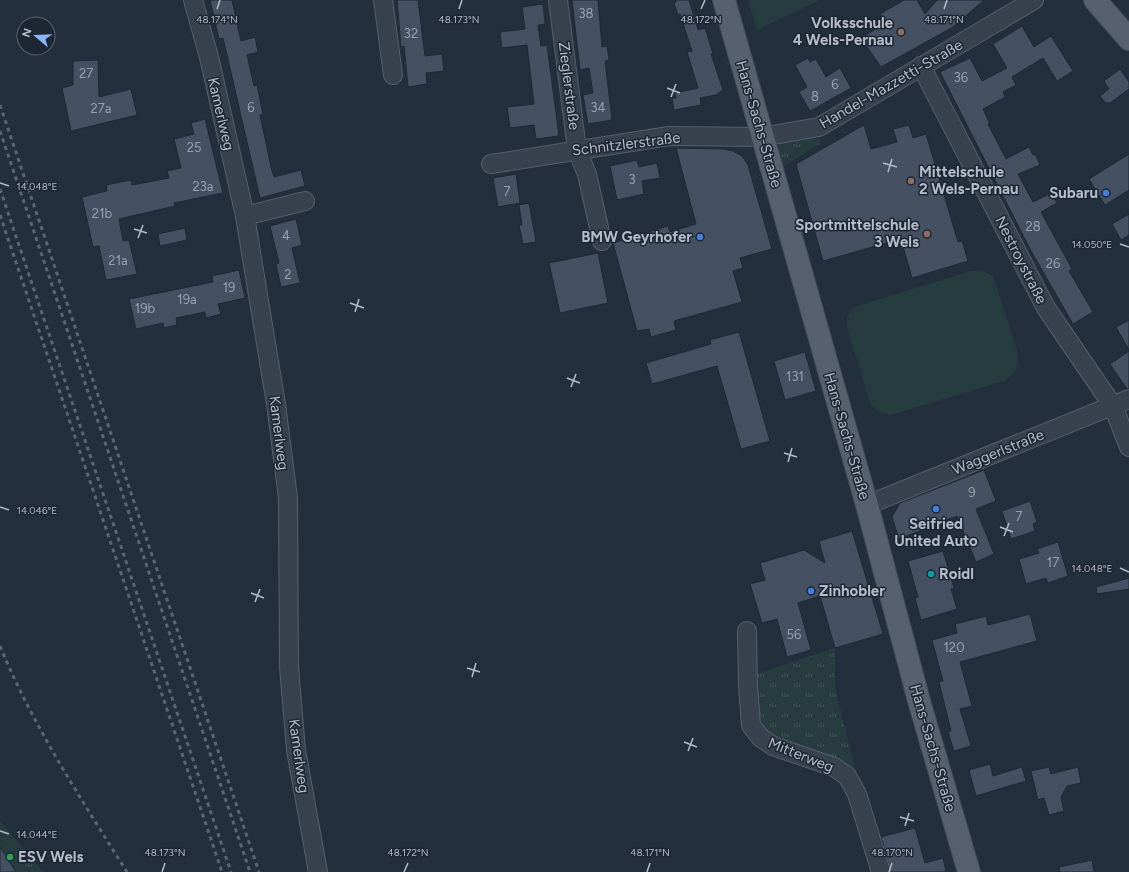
<svg xmlns="http://www.w3.org/2000/svg" width="1129" height="872" font-family="Figtree,sans-serif">
<style>
.grass{fill:url(#grass-tufts)}
.garden{fill:#263c3f}
.building{fill:#455162;stroke:#1f2835}
.lines{fill:none;stroke-linecap:round;stroke-linejoin:round}
.minor-casing{stroke:#565f6c;stroke-width:20}
.major-casing{stroke:#414a57;stroke-width:24}
.minor{stroke:#38414e;stroke-width:18}
.major{stroke:#56606e;stroke-width:22}
.rail{stroke:#5a6575;stroke-width:3;stroke-dasharray:4 4;stroke-linecap:butt}
.ticks{fill:none;stroke:#b4bcc9;stroke-width:1.5}
.education-dot{fill:#8d6e63;stroke:#1d2633;stroke-width:1.5}
.shop-dot{fill:#3f7fe0;stroke:#1d2633;stroke-width:1.5}
.culture-dot{fill:#0f9aa8;stroke:#1d2633;stroke-width:1.5}
.leisure-dot{fill:#2e9e5b;stroke:#1d2633;stroke-width:1.5}
.labels{text-anchor:middle;dominant-baseline:central;stroke-width:3;stroke-linejoin:round;paint-order:stroke}
.number-label{font-size:13px;fill:#98a1af}
.poi-label{font-size:15px;font-weight:bold;fill:#b4bcc9;stroke:#1d2633;text-anchor:end}
.street-label{font-size:15px;fill:#b4bcc9;stroke:#1d2633}
.ticks-label{font-size:10px;text-anchor:middle;fill:#b4bcc9;stroke:#1d2633;stroke-width:3;stroke-linejoin:round;paint-order:stroke}
</style>
<defs>
<pattern id="grass-tufts" width="24" height="20" patternUnits="userSpaceOnUse"><rect width="24" height="20" fill="#263c3f"/><path d="M3 7l-1-3M5 7V3M7 7l1-3M15 17l-1-3M17 17v-4M19 17l1-3" fill="none" stroke="#435659"/></pattern>
</defs>
<rect width="100%" height="100%" fill="#242f3e"/>
<g class="grass">
<path d="M792,138L800,140L819,138L821,143L779,169L776,152L780,142Z"/>
<path d="M835,648V689L859,784L766,750L742,679Z"/>
<path d="M15,839L43,872H30L9,843Z"/>
</g>
<g class="garden">
<path d="M748,0H820L757,30Z"/>
<path d="M971,271H982L993,276L1017,350C1020,365 1017,373 1004,381L891,415L877,411L870,403L847,327C846,317 848,311 857,306Z"/>
<path d="M0,821L15,839L10,843L30,872H0Z"/>
</g>
<g class="building">
<path d="M210,0H232L241,41L255,37L258,52L247,55L254,86L257,85L263,114L260,115L272,171L274,177L301,170L305,186L260,198L223,38L219,39Z"/>
<path d="M397,0H418L425,56L442,54L444,71L426,73L427,84L408,87L404,46L401,47Z"/>
<path d="M572,0H598L602,47L607,46L609,60L605,61L612,120L588,124L583,95L593,93L589,68L580,70Z"/>
<path d="M676,0H689L698,30L705,28L713,54H711L723,90L716,95L700,98L701,105L674,110L672,98H676L675,93L698,88L687,52L692,51L680,14L678,15L674,3L676,2Z"/>
<path d="M904,0H917L925,14L937,0H984L953,27L881,67L861,38L885,23L880,14Z"/>
<path d="M543,4L545,24L538,25L541,46L547,45L559,136L536,139L534,125L510,128L507,107L534,104L527,45L502,48L500,32L525,29L522,7Z"/>
<path d="M1022,26L1034,47L1051,36L1073,71L1057,81L1043,58L1012,77L1016,85L1003,92L1005,97L983,109L990,124H988L1006,159L1029,147L1033,155L1035,154L1040,165L1018,174L1033,202L1051,193L1057,203L1041,212L1072,269L1069,271L1093,312L1073,324L1031,251L940,72L970,58L982,81L1007,68L993,44Z"/>
<path d="M808,58L810,62L816,59L826,77L840,68L851,88L810,111L799,92L807,87L795,65Z"/>
<path d="M98,60L99,97L131,89L137,115L71,131L62,88L73,85V61Z"/>
<path d="M1120,69L1129,82V89L1110,103H1106L1100,96L1109,89L1104,81Z"/>
<path d="M205,119L223,193L174,203L175,206L119,219L123,241L129,240L137,274L106,280L99,246L93,247L82,197L107,191L106,185L131,180L132,185L169,178L167,171L181,168L174,139L194,134L191,123Z"/>
<path d="M864,125L871,149L897,142L893,129L909,125L913,138L926,134L958,242L962,241L968,261L912,278L901,239L823,261L796,164Z"/>
<path d="M676,148L724,149L733,151L742,156L748,165L772,249L740,258L743,268L733,271L742,302L674,321L676,330L651,337L649,329L637,331L613,243L668,226L670,232L696,224Z"/>
<path d="M1129,154V190L1105,205L1089,179Z"/>
<path d="M637,160L639,167L657,163L660,178L642,181L644,194L617,200L610,166Z"/>
<path d="M516,174L520,203L498,207L493,178Z"/>
<path d="M529,203L536,242L523,244L519,225H522L519,205Z"/>
<path d="M1129,214V235L1121,240L1112,224Z"/>
<path d="M296,219L302,245L292,248L300,283L281,287L276,264L279,263L270,226Z"/>
<path d="M185,228L187,240L160,246L158,234Z"/>
<path d="M598,253L608,303L560,313L549,263Z"/>
<path d="M239,270L245,298L218,304L221,314L206,318L205,312L176,318L177,325L164,328L163,323L136,329L129,299L213,282L212,276Z"/>
<path d="M1129,320V350L1116,327Z"/>
<path d="M739,332L770,441L741,449L717,366L652,384L646,363L711,344L710,340Z"/>
<path d="M1129,351V389H1127L1110,364Z"/>
<path d="M805,352L816,391L785,400L774,361Z"/>
<path d="M984,470L996,501L976,509L994,554L976,562L957,516L899,539L892,517L900,503Z"/>
<path d="M1030,501L1037,522L1033,524L1035,531L1011,539L1002,511Z"/>
<path d="M852,531L883,634L835,648L820,596L798,603L811,650L787,657L777,619L762,623L750,584L765,580L760,563L804,550L825,563L819,541Z"/>
<path d="M1058,542L1068,576L1048,583L1046,578L1026,584L1019,559L1039,553L1037,549Z"/>
<path d="M943,551L954,588L951,589L957,609L921,620L915,598L918,597L908,561Z"/>
<path d="M1129,578V589L1097,594L1096,587Z"/>
<path d="M1030,614L1037,641L960,662L972,706L960,709L971,746L954,751L948,732L951,731L939,682L943,681L932,640L957,633L955,624L986,616L988,625Z"/>
<path d="M990,764L993,776L1022,767L1026,781L976,796L969,770Z"/>
<path d="M1049,767L1051,774L1078,767L1081,783L1067,786L1061,797L1064,811L1049,815L1044,798L1038,800L1031,771Z"/>
<path d="M915,828L925,863L943,858L946,872H891L881,837Z"/>
<path d="M0,847L16,872H0Z"/>
<path d="M1092,860L1094,872H1060L1059,867Z"/>
</g>
<g class="lines">
<g class="minor-casing">
<g id="minor">
<path d="M193,0L209,57L245,216L276,404L288,498L289,667L296,750L318,872"/>
<path d="M383,0L393,75"/>
<path d="M558,0L577,150L587,174L602,241"/>
<path d="M921,66L1046,308L1113,406L1129,447"/>
<path d="M491,164L669,136L762,137L819,127L1034,0"/>
<path d="M245,216L305,201"/>
<path d="M867,505L1129,399"/>
<path d="M747,631L748,687L751,725L760,737L773,746L834,767L847,776L857,794L881,872"/>
</g>
</g>
<g class="major-casing">
<g id="major">
<path d="M724,0L867,505L919,701L969,872"/>
<path d="M1095,0L1129,39"/>
</g>
</g>
<use href="#minor" class="minor"/>
<use href="#major" class="major"/>
<g class="rail">
<path d="M0,105L259,872"/>
<path d="M0,131L250,872"/>
<path d="M0,189L231,872"/>
<path d="M0,215L222,872"/>
<path d="M0,646C33,726 81,799 127,872"/>
</g>
</g>
<path class="ticks" d="M217,9L220,0M459,9L462,0M701,9L705,0M944,9L947,0M667,88L680,93M671,97L676,84M883,163L897,167M888,172L892,159M0,183L9,186M134,229L147,233M138,238L143,225M1120,244L1129,247M350,303L364,308M355,312L359,299M567,378L580,383M571,387L576,374M784,453L797,457M788,462L792,448M0,507L9,510M1000,527L1013,532M1004,536L1009,523M1120,568L1129,572M251,593L264,598M255,602L260,589M467,668L480,672M472,677L476,663M684,742L697,747M688,751L693,738M900,817L914,821M905,826L909,813M0,831L9,834M162,872L165,863M404,872L408,863M647,872L650,863M889,872L892,863"/>
<g class="education-dot">
<circle cx="901" cy="32" r="4"/>
<circle cx="911" cy="181" r="4"/>
<circle cx="927" cy="234" r="4"/>
</g>
<g class="shop-dot">
<circle cx="1106" cy="193" r="4"/>
<circle cx="700" cy="237" r="4"/>
<circle cx="936" cy="509" r="4"/>
<circle cx="811" cy="591" r="4"/>
</g>
<circle class="culture-dot" cx="931" cy="574" r="4"/>
<circle class="leisure-dot" cx="10" cy="857" r="4"/>
<g class="labels">
<g class="number-label">
<text x="586" y="13">38</text>
<text x="411" y="33">32</text>
<text x="86" y="73">27</text>
<text x="961" y="77">36</text>
<text x="835" y="84">6</text>
<text x="815" y="96">8</text>
<text x="251" y="107">6</text>
<text x="598" y="107">34</text>
<text x="101" y="108">27a</text>
<text x="194" y="147">25</text>
<text x="632" y="179">3</text>
<text x="203" y="186">23a</text>
<text x="507" y="191">7</text>
<text x="102" y="213">21b</text>
<text x="1033" y="226">28</text>
<text x="286" y="235">4</text>
<text x="118" y="260">21a</text>
<text x="1053" y="263">26</text>
<text x="288" y="274">2</text>
<text x="229" y="287">19</text>
<text x="187" y="299">19a</text>
<text x="145" y="308">19b</text>
<text x="795" y="376">131</text>
<text x="972" y="492">9</text>
<text x="1019" y="516">7</text>
<text x="1053" y="562">17</text>
<text x="794" y="634">56</text>
<text x="954" y="647">120</text>
</g>
<g class="poi-label">
<text x="893" y="23">Volksschule<tspan x="893" dy="17">4 Wels-Pernau</tspan></text>
<text x="919" y="172" text-anchor="start">Mittelschule<tspan x="919" dy="17">2 Wels-Pernau</tspan></text>
<text x="1098" y="193">Subaru</text>
<text x="919" y="225">Sportmittelschule<tspan x="919" dy="17">3 Wels</tspan></text>
<text x="692" y="237">BMW Geyrhofer</text>
<text x="936" y="524" text-anchor="middle">Seifried<tspan x="936" dy="17">United Auto</tspan></text>
<text x="939" y="574" text-anchor="start">Roidl</text>
<text x="819" y="591" text-anchor="start">Zinhobler</text>
<text x="18" y="857" text-anchor="start">ESV Wels</text>
</g>
<g class="street-label">
<text transform="translate(891 84) rotate(-30)">Handel-Mazzetti-Straße</text>
<text transform="translate(569 86) rotate(83)">Zieglerstraße</text>
<text transform="translate(221 114) rotate(77)">Kamerlweg</text>
<text transform="translate(759 124) rotate(74)">Hans-Sachs-Straße</text>
<text transform="translate(626 144) rotate(-7)">Schnitzlerstraße</text>
<text transform="translate(1021 260) rotate(63)">Nestroystraße</text>
<text transform="translate(279 433) rotate(83)">Kamerlweg</text>
<text transform="translate(847 436) rotate(74)">Hans-Sachs-Straße</text>
<text transform="translate(998 452) rotate(-22)">Waggerlstraße</text>
<text transform="translate(933 748) rotate(74)">Hans-Sachs-Straße</text>
<text transform="translate(801 755) rotate(22)">Mitterweg</text>
<text transform="translate(299 756) rotate(82)">Kamerlweg</text>
</g>
</g>
<g class="ticks-label">
<text x="217" y="23">48.174°N</text>
<text x="459" y="23">48.173°N</text>
<text x="701" y="23">48.172°N</text>
<text x="944" y="23">48.171°N</text>
<text x="37" y="190">14.048°E</text>
<text x="1092" y="248">14.050°E</text>
<text x="37" y="514">14.046°E</text>
<text x="1092" y="572">14.048°E</text>
<text x="37" y="838">14.044°E</text>
<text x="165" y="856">48.173°N</text>
<text x="408" y="856">48.172°N</text>
<text x="650" y="856">48.171°N</text>
<text x="892" y="856">48.170°N</text>
</g>
<g transform="translate(36 36) rotate(289)"><circle r="19" fill="#1d2633" stroke="#59626f"/>
<path d="M0-3L7 15L0 10L-7 15Z" fill="#8ab4f8"/>
<text y="-6" font-size="11" font-weight="bold" text-anchor="middle" fill="#b4bcc9">N</text>
</g>
</svg>
